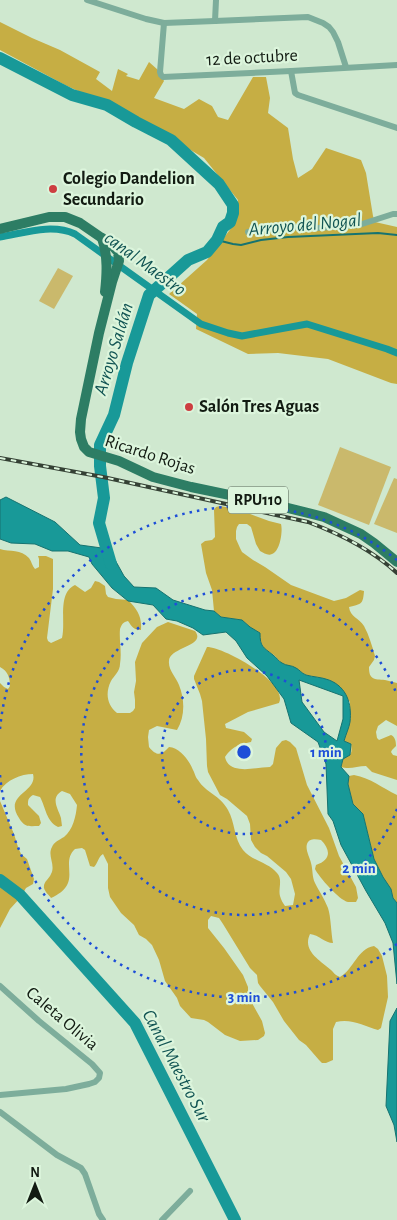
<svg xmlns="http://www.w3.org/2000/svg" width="397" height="1220" font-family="'Alegreya Sans',sans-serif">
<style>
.green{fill:#cab96c}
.forest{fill:#c6ae44}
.water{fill:#189998;stroke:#167370;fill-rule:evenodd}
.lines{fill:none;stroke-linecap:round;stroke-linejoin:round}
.stream{stroke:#167370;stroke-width:2}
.canal{stroke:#189998;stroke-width:7}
.river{stroke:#189998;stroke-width:12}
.minor{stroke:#7dad9b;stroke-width:6}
.primary{stroke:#2d7d64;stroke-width:10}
.rail-casing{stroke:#354135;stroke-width:4}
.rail{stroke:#dcf5dc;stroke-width:2;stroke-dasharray:5.5;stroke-linecap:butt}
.ring{fill:none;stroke:#1d4ed8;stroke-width:2.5;stroke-dasharray:2.5 5}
.poi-dot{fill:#cd3e41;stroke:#dcf5dc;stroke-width:2}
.labels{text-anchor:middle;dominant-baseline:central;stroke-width:4.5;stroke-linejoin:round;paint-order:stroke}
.shield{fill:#dcf5dc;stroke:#4f5c4f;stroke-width:1}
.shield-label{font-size:16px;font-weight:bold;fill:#121b12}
.street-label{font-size:18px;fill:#121b12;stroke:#dcf5dc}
.poi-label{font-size:18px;font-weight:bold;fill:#121b12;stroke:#dcf5dc;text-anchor:start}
.water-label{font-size:19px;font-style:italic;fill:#115453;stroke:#dcf5dc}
.centre{fill:#1d4ed8;stroke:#dcf5dc;stroke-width:2.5}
.ring-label{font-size:15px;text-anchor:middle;font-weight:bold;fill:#1d4ed8;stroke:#dcf5dc;stroke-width:4.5;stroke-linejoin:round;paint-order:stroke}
</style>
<rect width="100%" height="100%" fill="#cfe8cf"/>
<g class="green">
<path d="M58,268L73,276L54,309L39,301Z"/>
<path d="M340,447L391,467L369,525L318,505Z"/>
<path d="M394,478L397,479V533L374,524Z"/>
</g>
<g class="forest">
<path d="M0,22L32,38L60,50L100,72L96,79L112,91L118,69L128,74L126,76L139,80L149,62L158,70L164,81L154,98L184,109L199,99L212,106L218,117L228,120L253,77H266L270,98L268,113L288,128L293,159L298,178L312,169L326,148L361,160L366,173L373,216L375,222L397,227V384L391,383L328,359L278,353L248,354L196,329L197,314L169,294L207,260L232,227L238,200L204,158L137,118L65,85L0,50Z"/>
<path d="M220,506L237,509L269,521L281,524C283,531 280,552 272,554C268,556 264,553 260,551L256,544L251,527L247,524H239L237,527L236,531V539L240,548L242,552L253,560L265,567L291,585L334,601L346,598L360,590L364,591C363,604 362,604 349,607C350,617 359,618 364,626C369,635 372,646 375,656L374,660L369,667C369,680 374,679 385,680C389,681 393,682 397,683V726L386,720L378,726L376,732L377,738L379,740L391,735C395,737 396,741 396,746L392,750L391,752L393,755L397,756V780L372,772L366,766C357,766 350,770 341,767C342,764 342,761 343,759C349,752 353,758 351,744L344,741L350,722V702L330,680L306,675L299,671L296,668L282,664L274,655L264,649L260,640V633L250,627L242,620L221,617L214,611L212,590L206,573L201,544L205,541L212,540L215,537L214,510L216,507Z"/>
<path d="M0,549C10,552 21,549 29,558C32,562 32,566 35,569L39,567V559L38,556H46L53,559V589L47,638L48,641L51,643L62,638C66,622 57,593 75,585L85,592L91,588L95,581L99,582L105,586L106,594L108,597L116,599L128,600C137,609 142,616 141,630C134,630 132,627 128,621C123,622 122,624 120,629C119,641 122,652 120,664C120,671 114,676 111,681C105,693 107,705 117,713H130L133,711L135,708V700L134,692L136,681L135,662L139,651L142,643L157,627L168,622L195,631C207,646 169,647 169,661C168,670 176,677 179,685C185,700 185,717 177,730L157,726L149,730L148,737L149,747C157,757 162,755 169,747C180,748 189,760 193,770C195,773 195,777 198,780C206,793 220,795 228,810C235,822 234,839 243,850C252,861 268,862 277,873C283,879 278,889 280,896C281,900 283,903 285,906L293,905L295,894L291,879L286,872L267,856L261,853L255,847L251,840L250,824L247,816L227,799L220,795L208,772L207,766L206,739L202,701L200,694L194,679V676L207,647C224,647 289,683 279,703L248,712L225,724L226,728L244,732L252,739L251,742C238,745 233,746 225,757C229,776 257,767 270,767L273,764L276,748L282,741L286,740L290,742L296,748L307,785L329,828L339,856L356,887L358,898L356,902C356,902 348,902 348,902C339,900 319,877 315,869L316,865C331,860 331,850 321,840C316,839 309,838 307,844C305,850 310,858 311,863C313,870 312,877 315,883C319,891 324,898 328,908C331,917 331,933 333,943C325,943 319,935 310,934C302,951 320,960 331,970C334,973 335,975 340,977C354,969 357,949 374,946L378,949L382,956L387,976L388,997L381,1028L378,1030C364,1026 351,1018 336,1022L333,1029V1060L326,1063H322L319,1060L306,1045L299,1040L284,1021L273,1002L260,986L258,983L257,975L250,968L223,924L219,918L211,916L208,920V928L224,948L243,975L248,987V996L262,1021L265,1033L264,1036L258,1040L240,1041L225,1035L208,1022L204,1020L191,1018L180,1006L177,998L165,981L159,960L152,945L146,939L139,935L134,925L121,913L110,897L108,888V864L103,854C98,857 98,863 94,867L90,866L85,850L82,848L75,849C59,864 84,883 51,898C49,895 45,892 44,888C43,882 49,879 51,874C56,865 47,856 52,847C54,842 59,840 64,837C73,830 76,816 77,805L70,794L62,791C50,798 58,808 61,818C61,819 62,825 62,826L58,827C46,821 46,808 40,797L33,795C28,798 28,800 28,805L39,816L41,823L39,826C29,826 25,828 19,818C3,794 38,793 33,774C21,774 6,780 0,791V683L4,687L8,689L10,686C10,678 8,671 0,667Z"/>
<path d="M354,775C371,778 382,788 397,795V903L393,898L391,889L383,877L374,859L363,814L353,804L348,784L349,776Z"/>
<path d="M0,801L14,834L18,847L21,854L27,859L34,879L33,884L26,888L20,898L10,909L0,928Z"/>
</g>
<g class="water">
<path d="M6,497L55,522L80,545L109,549L124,576L134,587L156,588L173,600L205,610L214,611L221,617L242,620L250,627L260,633C260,647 263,647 273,655C276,657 278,661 282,663C286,666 292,665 296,668C300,670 301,673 306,675C313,677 321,677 329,680C347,687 352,704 350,722C349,728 346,734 344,741L351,744L350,755L343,759L341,767L349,776L348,784L353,804L363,814L374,859L383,877L391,889L393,898L397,903V984L393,943L385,923L366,891L341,845L333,821L328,814L326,764L318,742L291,723L284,699L267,676L247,658L236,641L226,632L203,635L193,628L177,621L166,619L153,605L128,601L112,588L92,564L89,557L68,551H52L35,544L11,543L0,539V500ZM299,680L343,696V719L337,741L324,732L302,702Z"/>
<path d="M397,1008V1142L394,1125L386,1106L390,1021Z"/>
</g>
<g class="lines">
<path class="stream" d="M217,240L233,244L241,245L261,240L288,237L378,233L397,235"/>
<path class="canal" d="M0,237C24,233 52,223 75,234L201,324L228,333L242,336L307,324L387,349L397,353"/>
<g class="river">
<path d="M0,58L72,95L107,105L136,122L171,140L219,184L233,205V213L230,222L223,227L217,240L207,252L188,260L149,295L127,363L114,415L100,445V466L104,498L99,523L111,564"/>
<path d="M0,880L20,895L135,1023L235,1220"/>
</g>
<g class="minor">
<path d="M87,0L146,19L164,23L215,21L308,17L323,23L329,27L333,32L338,42L346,67"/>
<path d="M215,21L216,0"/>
<path d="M164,23L160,72L161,75L163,77L291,71L397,65"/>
<path d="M291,71L295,93L298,95L397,128"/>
<path d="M248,232L267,229L290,227L317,228L359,225L393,214H397"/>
<path d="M0,986L39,1021L92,1064L100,1073L99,1078L95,1082L89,1084L66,1089L0,1095"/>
<path d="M0,1112L57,1155L81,1168L85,1174L99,1214L103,1220"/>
<path d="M162,1220L190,1191"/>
</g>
<g class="primary">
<path d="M0,229L49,217H65L80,223L112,245L118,252L119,261L112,282L99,333L81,419L80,432L81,439L84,447L89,452L119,461L153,477L191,487L268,503L324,517L361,534L374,543L397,562"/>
<path d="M102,238C108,256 107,274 105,292"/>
</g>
<g class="rail-casing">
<path id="rail" d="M0,458L103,477L308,522C340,534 372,550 397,573"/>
</g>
<use href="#rail" class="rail"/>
</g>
<g class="ring">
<circle cx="244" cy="752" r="82"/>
<path d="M397 809A163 163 0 1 1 397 695"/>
<path d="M397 944A245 245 0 0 1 0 775M0 729A245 245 0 0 1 397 560"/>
</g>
<g class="poi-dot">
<circle cx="53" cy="189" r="5"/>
<circle cx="189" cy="407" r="5"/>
</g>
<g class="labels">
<rect class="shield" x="228" y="486.5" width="60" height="27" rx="4"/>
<g class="shield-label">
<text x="258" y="500">RPU110</text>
</g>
<g class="street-label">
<text transform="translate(252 58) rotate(-3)">12 de octubre</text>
<text transform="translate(150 455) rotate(18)">Ricardo Rojas</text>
<text transform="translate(62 1019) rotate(40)">Caleta Olivia</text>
</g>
<g class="poi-label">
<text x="63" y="179">Colegio Dandelion<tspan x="63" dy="21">Secundario</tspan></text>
<text x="199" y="407">Salón Tres Aguas</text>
</g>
<g class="water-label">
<text transform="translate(305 225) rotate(-5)">Arroyo del Nogal</text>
<text transform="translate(145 264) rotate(36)">canal Maestro</text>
<text transform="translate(114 349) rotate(-73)">Arroyo Saldán</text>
<text transform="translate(176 1066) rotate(62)">Canal Maestro Sur</text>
</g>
</g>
<circle cx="244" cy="752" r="8" class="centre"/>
<g class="ring-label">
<text x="326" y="757">1 min</text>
<text x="359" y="873">2 min</text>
<text x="244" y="1002">3 min</text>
</g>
<g transform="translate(35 1185)" stroke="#dcf5dc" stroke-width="4" paint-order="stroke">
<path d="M0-4L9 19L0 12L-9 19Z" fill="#121b12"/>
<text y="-8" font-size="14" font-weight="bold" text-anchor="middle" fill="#121b12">N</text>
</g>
</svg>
